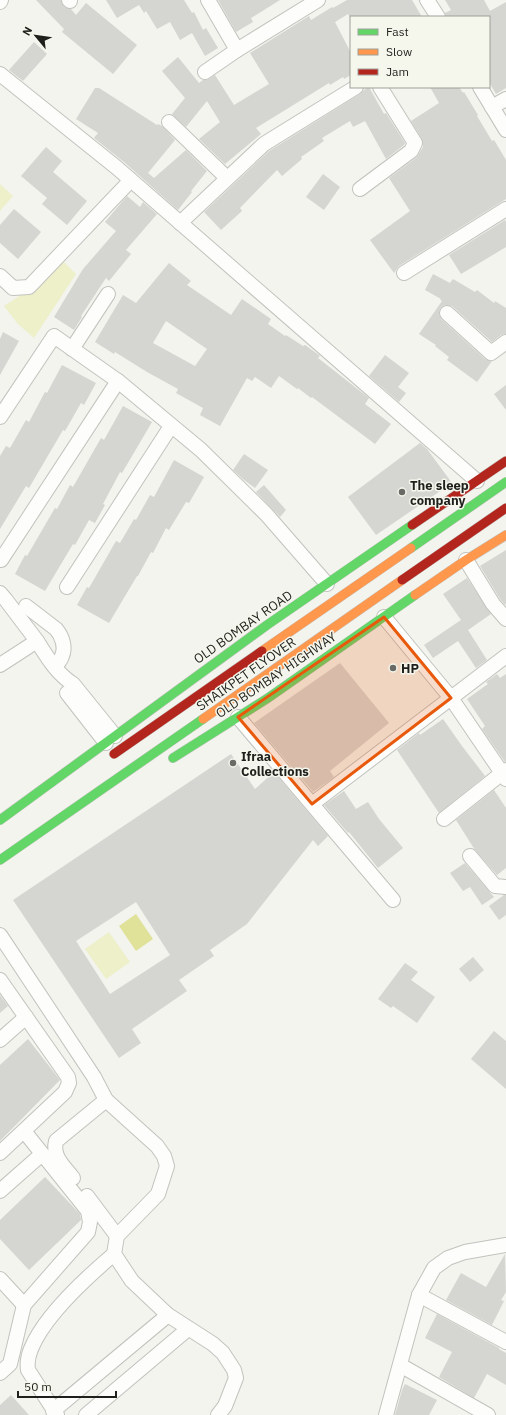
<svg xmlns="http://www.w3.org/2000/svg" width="506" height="1415" font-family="'IBM Plex Sans',sans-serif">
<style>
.green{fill:#eef0ca}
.water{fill:#e1e29a}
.building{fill:#d5d5d1;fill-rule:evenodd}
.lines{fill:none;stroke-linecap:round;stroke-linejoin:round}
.street-casing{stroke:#c2c2be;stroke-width:16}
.fast-casing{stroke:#c2c2be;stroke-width:10}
.slow-casing{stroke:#c2c2be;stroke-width:10}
.jam-casing{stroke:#c2c2be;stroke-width:10}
.street{stroke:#fdfdfc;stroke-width:14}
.fast{stroke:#63d668;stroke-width:9}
.slow{stroke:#ff974d;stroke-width:9}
.jam{stroke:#b3261e;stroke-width:9}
.marked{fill:#e8590c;fill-opacity:0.2;stroke:#e8590c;stroke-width:3;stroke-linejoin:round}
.poi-dot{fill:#696a66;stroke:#f5f6ec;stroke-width:1.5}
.labels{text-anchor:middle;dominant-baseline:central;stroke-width:3;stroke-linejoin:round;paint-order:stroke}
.poi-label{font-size:13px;font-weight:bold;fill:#1f1f1c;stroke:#f5f6ec;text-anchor:start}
.street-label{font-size:13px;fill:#1f1f1c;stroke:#f5f6ec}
</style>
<rect width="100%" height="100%" fill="#f3f4ee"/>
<g class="green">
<path d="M0,184L13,196L0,211Z"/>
<path d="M63,261L76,274L34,338L18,324L4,306L36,285Z"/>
<path d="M109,932L130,962L106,979L85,949Z"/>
</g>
<path class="water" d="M136,914L153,939L136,951L119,926Z"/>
<g class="building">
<path d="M36,0H61L64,7L71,9L76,15L86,3L137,45L113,74L62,32L64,29Z"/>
<path d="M106,0H184L192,13L194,12L203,30L206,28L218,48L205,56L192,33L180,40L170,22L157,29L146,11L144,13L139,5L117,18Z"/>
<path d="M218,0H280L251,18L253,22L236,32Z"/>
<path d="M347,0H412L422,17H350L348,14L335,22L351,53V75L344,79L343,77L330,85L329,83L256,128L261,134L225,164L199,139L220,122L207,101L186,127L172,114L185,98L162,71L178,57L199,83L203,80L209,79L215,75L234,105L269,84L250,53L309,16L311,20L332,7L333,8Z"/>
<path d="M445,0H484L490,11L506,2V88L496,94L489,82V17H446L445,13L451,10Z"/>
<path d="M34,42L47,54L23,81L9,70Z"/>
<path d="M369,87L384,114L386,113L405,143L404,145L386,159L365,121L353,127L350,121L322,138L324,141L301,157L302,159L282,176L277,170L240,208L242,211L221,230L204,212L269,151L360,94L364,90Z"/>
<path d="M430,87H459L463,93L464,92L478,115L477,116L492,141L494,140L506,160V199L399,266L394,273L370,240L410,211L389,178L416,158L423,147L422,139L411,121L439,103Z"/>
<path d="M95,88H99L157,125L158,124L162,126L175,140L148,173L154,178L186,150L207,171L191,191L192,192L178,210L124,162L94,138L98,133L76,119Z"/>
<path d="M46,147L62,161L53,172L87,201L67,225L42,204L47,198L21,176Z"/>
<path d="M323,174L340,187L324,210L306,197Z"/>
<path d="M127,196L140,207L143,202L157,214L126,250L131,254L109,281L106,278L81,316L82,317L74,330L54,317L83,269L116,231L105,222Z"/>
<path d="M14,209L41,232L18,259L0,243V225Z"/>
<path d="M505,220L506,222V247L461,274L449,255Z"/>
<path d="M169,263L191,281L187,285L231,315L242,299L271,319L268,324L285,336L286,335L303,346L305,345L319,355L320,356L318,358L369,398L365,404L391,424L375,444L312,397L311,398L298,388L297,389L279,376L271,388L255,377L252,381L247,378L220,426L200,415L203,408L176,393L178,389L147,372L115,352L114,354L95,342L123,295L136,303ZM166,321L207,349L195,366L153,343Z"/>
<path d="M433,274L450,283L453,279L475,292L477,290L494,303L495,301L506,308V334L501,335L492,342L452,306L445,305L441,307L439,311V315L441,319L485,359L492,361L477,382L447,360L449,357L435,346L436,345L419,334L442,301L440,300L441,299L425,290Z"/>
<path d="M3,332L19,341L0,375V339Z"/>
<path d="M385,355L409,373L398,387L406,393L399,402L369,376Z"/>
<path d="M62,365L96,383L84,405L81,403L65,431L63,430L29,488L26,486L0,529V456L6,446L10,448L26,420L29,422L45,392L47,393Z"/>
<path d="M506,385V410L494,394Z"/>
<path d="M123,406L152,422L122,473L120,472L103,504L105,505L95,523L89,520L75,545L73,544L45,591L15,574L25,555L27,556L55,508L57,509L70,485L73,487L101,438L104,440Z"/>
<path d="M420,443L427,449L452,483L376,535L348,497Z"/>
<path d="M244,454L268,470L255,488L244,480L233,470Z"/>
<path d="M174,460L204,477L189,503L186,502L169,530L166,528L153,553L151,552L138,576H137L109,623L77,605L87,587L89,588L116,541L120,543L134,519L136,520L150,495L154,497Z"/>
<path d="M264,485L286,510L280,517L256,492Z"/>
<path d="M506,550V604L505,605L500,599L480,566Z"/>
<path d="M467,578L491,614L468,630L487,660L476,668L458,641L433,658L424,645L461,620L443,594Z"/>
<path d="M340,663L389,723L330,771L334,777L313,792L254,723Z"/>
<path d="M497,674L500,678L506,674V762H505L482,729L485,726L467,699L488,684L486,682Z"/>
<path d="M443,719L462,746L485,776L439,813L397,750L419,733L420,735Z"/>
<path d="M231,754L255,789L274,772L328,836L318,846L313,840L247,924L210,950L214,956L179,980L187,991L132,1029L141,1043L119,1058L13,900ZM136,902L170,955L110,994L76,941Z"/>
<path d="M494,790L506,808V868L497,875L475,850L456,820Z"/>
<path d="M344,791L356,809L368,802L379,819L403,848L378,868L349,832L348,833L324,805Z"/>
<path d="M465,863L494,897L482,905L470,887L463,891L450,873Z"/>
<path d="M504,895H506V915L499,920L489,906Z"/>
<path d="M473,957L484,970L470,982L459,969Z"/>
<path d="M405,963L418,972L411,980L435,997L417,1023L393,1006L391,1008L378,999Z"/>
<path d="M0,995L8,1006L0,1013Z"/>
<path d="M494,1031L506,1041V1089L471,1059Z"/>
<path d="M28,1039L60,1080L0,1141V1065Z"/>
<path d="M45,1177L80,1214L81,1220L29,1270L0,1239V1220Z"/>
<path d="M505,1254L506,1292L501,1300L504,1301L492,1325L446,1300L461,1273L486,1287Z"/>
<path d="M437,1314L499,1348V1349L506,1353V1385L487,1374L474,1398L439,1377L452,1352L425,1338Z"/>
<path d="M405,1384L437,1400L429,1415H395L402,1390Z"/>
<path d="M11,1395L29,1415H0V1405Z"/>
</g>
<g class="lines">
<g class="street-casing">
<g id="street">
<path d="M69,0L70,1"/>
<path d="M208,0L237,50"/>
<path d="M427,0L438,17"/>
<path d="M0,2L1,0"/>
<path d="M205,72L237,50L318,0"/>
<path d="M0,74L116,167L477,481"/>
<path d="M480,87L506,130"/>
<path d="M492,107L506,99"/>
<path d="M169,122L227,178"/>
<path d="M360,189L411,151L415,143L380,87"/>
<path d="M180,223L264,144L356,87"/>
<path d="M404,273L506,209"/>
<path d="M0,276L13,288L29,287L131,180"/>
<path d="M447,313L491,353L506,342"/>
<path d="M72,349L108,294"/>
<path d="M0,417L54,336L118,381L201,450L266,514L327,584"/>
<path d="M1,560L118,381"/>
<path d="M466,560L493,604L506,619"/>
<path d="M67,587L171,426"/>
<path d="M0,593L6,600L37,641"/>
<path d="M26,606L56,629C62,636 66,647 62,656C61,660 57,664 55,667"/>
<path d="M384,617L451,698L506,779"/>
<path d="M0,665L37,641C47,657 57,674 73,684L115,736"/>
<path d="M67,693L106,743"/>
<path d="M238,717C290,778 341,839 393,900"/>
<path d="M312,804L506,656"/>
<path d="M444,819L506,770"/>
<path d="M470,856L495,886L506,887"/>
<path d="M0,935L94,1077L106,1100L157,1146L164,1156L167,1166L158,1194L117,1236L114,1254L132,1281L168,1315L213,1344L223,1353L234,1370L236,1378L225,1406L218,1415"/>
<path d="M0,980L68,1077L69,1083L65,1092L0,1153"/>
<path d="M0,1040L26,1017"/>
<path d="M73,1178C64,1166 52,1157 56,1141L106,1100"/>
<path d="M0,1191L42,1154"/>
<path d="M87,1196L117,1236"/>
<path d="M0,1279L24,1305"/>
<path d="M419,1295L506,1342"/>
<path d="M400,1365L488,1415"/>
<path d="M0,1373L10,1364L24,1305L88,1232L90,1222L88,1211L24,1131"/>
<path d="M53,1411L168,1315"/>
<path d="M57,1415L28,1370C27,1363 28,1356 31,1349C44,1316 87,1277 114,1254"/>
<path d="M86,1415L188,1329"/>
<path d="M386,1415L419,1295L434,1268L448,1258L465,1252L506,1245"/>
</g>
</g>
<g class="fast-casing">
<g id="fast">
<path d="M411,548L506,482"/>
<path d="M173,758L268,698L415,595"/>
<path d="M0,820L267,625L412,525"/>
<path d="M0,860L203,719"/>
</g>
</g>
<g class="slow-casing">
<g id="slow">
<path d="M415,595L466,560L506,535"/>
<path d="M262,651L411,548"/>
<path d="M203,719L402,580"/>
</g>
</g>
<g class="jam-casing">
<g id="jam">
<path d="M412,525L506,461"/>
<path d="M402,580L506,508"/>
<path d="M114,754L262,651"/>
</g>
</g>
<use href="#street" class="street"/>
<use href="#fast" class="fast"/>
<use href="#slow" class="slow"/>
<use href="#jam" class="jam"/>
</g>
<path class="marked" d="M384,617L451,698L312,804L238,717Z"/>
<g class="poi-dot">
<circle cx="402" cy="492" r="4"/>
<circle cx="393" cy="668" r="4"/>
<circle cx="233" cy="763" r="4"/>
</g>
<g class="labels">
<g class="poi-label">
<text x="410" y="485">The sleep<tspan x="410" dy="15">company</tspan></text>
<text x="401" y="668">HP</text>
<text x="241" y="756">Ifraa<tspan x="241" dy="15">Collections</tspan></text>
</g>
<g class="street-label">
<text transform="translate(243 627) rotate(-35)">OLD BOMBAY ROAD</text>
<text transform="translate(246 674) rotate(-35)">SHAIKPET FLYOVER</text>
<text transform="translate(276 675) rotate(-34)">OLD BOMBAY HIGHWAY</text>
</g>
</g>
<rect x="350" y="16" width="140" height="72" fill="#f5f6ec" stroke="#9fa099"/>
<rect x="358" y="29" width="20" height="6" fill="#63d668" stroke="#9fa099"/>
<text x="386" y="36" font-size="12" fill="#1f1f1c">Fast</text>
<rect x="358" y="49" width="20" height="6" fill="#ff974d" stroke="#9fa099"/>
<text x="386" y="56" font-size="12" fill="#1f1f1c">Slow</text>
<rect x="358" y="69" width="20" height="6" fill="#b3261e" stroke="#9fa099"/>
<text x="386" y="76" font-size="12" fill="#1f1f1c">Jam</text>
<g transform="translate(36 36) rotate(299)" stroke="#f5f6ec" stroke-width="3" paint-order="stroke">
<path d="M0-3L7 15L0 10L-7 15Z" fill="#1f1f1c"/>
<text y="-6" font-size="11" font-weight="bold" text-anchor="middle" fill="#1f1f1c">N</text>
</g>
<path d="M18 1391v6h98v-6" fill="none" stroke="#1f1f1c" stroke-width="2"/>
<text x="24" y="1391" font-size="12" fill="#1f1f1c" stroke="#f5f6ec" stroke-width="3" paint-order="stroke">50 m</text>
</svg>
